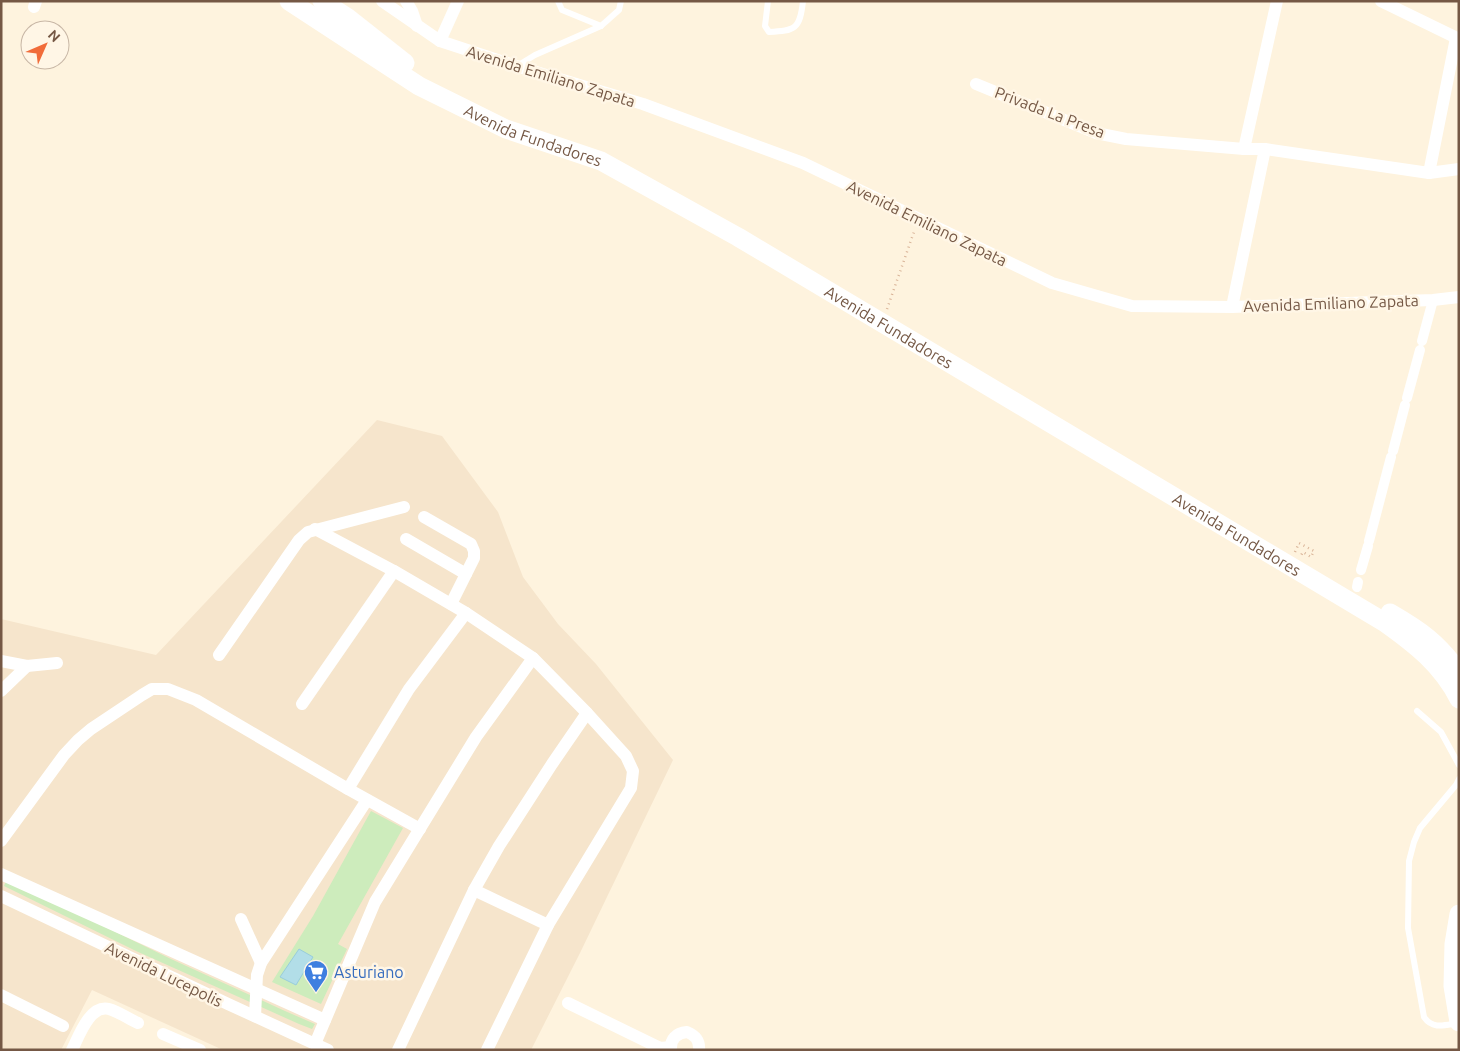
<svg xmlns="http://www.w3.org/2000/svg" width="1460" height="1051" font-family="Ubuntu,sans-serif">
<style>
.residential{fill:#f6e5cc}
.green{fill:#cdecbc}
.water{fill:#b2dee8;stroke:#98cddb}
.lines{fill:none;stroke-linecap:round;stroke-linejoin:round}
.path{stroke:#d9b498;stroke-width:2.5;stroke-dasharray:1 4;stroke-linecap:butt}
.service{stroke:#fff;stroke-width:6}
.pedestrian{stroke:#fff;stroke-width:10}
.minor{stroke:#fff;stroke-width:12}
.secondary{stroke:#fff;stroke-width:19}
.labels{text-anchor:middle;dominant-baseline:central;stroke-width:5;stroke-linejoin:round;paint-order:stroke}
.street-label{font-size:16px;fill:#755845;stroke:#fff6e6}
.shop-label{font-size:16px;fill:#366cbe;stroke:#fff6e6;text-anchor:start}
</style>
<rect width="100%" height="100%" fill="#fef3de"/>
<path class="residential" d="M377,420L442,436L498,512L523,577L558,624L596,664L673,760L580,953L531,1050H223L92,990L61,1050H1V619L156,655Z"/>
<g class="green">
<path d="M371,811L403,828L338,944L347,949L321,1004L272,982L313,916Z"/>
<path d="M7,879L171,959L285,1011L315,1024L312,1029L299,1024L136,951L4,886Z"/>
</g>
<path class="water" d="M299,949L313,957L296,985L280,977Z"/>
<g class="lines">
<g class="path">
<path d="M887,309L915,229"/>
<path d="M1295,552L1299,543L1314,551L1311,557L1303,552L1300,557"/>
</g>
<g class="service">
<path d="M558,1L562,10L601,26"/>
<path d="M768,1L765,26L769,32C795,31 800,29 803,1"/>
<path d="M517,66L535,55L601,26L619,10L621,1"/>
<path d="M1417,711L1441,732L1459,765"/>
<path d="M1458,1023C1445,1025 1433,1030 1424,1017L1408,928L1409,861L1414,842L1420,828L1456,785L1459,779"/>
</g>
<g class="pedestrian">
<path d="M1422,341L1433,300"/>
<path d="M1407,398L1420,350"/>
<path d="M1393,451L1405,405"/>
<path d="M1369,541L1391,457"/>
<path d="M1361,570L1368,546"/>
<path d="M1357,587L1358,582"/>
</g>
<g class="minor">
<path d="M382,1L440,41L516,66L643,104L803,163L1052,283L1132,306L1232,307L1433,300L1459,297"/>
<path d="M406,1L412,11L417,26"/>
<path d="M1381,1L1459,39"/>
<path d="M34,7L36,1"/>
<path d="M440,41L458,1"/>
<path d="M976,84L1096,133L1126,139L1244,149H1265L1429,173L1459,169"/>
<path d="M1244,149L1277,1"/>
<path d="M1429,173L1456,38"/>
<path d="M1232,307L1265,149"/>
<path d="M424,517L471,544L474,551V558L451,604"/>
<path d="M315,529L394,571L466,613L533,658L587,713L626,756L633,771L631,788L548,925L487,1050"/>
<path d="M406,539L466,574"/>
<path d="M219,655L299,540L308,532L404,507"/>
<path d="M1,661L27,666L57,663"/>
<path d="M1,691L27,666"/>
<path d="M302,704L394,571"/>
<path d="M348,789L409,689L466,613"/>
<path d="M1,841L64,755L78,740L91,729L142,695L152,689H168L196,700L348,789L420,829"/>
<path d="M1,874L325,1020"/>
<path d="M474,890L548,925"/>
<path d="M1,896L228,1004L328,1050"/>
<path d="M241,919L261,963"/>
<path d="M1,995L63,1026"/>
<path d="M568,1003L660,1048L671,1047"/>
<path d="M255,1016L257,975L261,963L367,800"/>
<path d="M163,1034L200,1050"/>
<path d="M315,1044L375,902L476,737L533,658"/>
<path d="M72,1050C79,1036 90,1004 109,1009C119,1012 129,1019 138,1023"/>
<path d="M398,1050L474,890L499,846L552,764L587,713"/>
<path d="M671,1050C670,1039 676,1033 687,1032C695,1035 700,1041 699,1050"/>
</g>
<g class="secondary">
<path id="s1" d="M289,1L419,86L506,129L601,161L738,237L1384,622C1415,644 1442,665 1459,699"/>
<path d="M322,1L348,18L405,63"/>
<path d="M1390,613C1421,631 1437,642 1459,672"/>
<path d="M1459,914L1454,944L1453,986L1459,1022"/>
</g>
</g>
<defs>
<g id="supermarket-pin" transform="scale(1.25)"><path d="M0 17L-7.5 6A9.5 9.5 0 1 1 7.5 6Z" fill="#3f7fe0" stroke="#fff6e6"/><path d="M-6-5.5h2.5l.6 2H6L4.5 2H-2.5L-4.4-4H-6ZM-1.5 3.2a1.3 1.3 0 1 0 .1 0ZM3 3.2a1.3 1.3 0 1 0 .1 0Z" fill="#fff"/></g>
</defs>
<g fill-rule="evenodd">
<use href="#supermarket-pin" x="316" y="972"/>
</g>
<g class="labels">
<g class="street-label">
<text transform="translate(551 76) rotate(17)">Avenida Emiliano Zapata</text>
<text transform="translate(1050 112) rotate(21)">Privada La Presa</text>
<text stroke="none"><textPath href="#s1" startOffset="280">Avenida Fundadores</textPath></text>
<text transform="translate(927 223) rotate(26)">Avenida Emiliano Zapata</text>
<text transform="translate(1331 303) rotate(-2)">Avenida Emiliano Zapata</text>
<text stroke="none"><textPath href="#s1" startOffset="685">Avenida Fundadores</textPath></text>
<text stroke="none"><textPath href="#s1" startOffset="1090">Avenida Fundadores</textPath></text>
<text transform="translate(164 974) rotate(26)">Avenida Lucepolis</text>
</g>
<g class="shop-label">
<text x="334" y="972">Asturiano</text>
</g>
</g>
<rect width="1460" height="1051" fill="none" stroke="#755845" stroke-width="5"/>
<g transform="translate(45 45) rotate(45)"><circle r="24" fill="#fff6e6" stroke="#c8b7a6"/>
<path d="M0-4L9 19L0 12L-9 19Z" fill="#f16c3a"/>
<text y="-8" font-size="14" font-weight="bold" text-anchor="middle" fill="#755845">N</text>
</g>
</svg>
